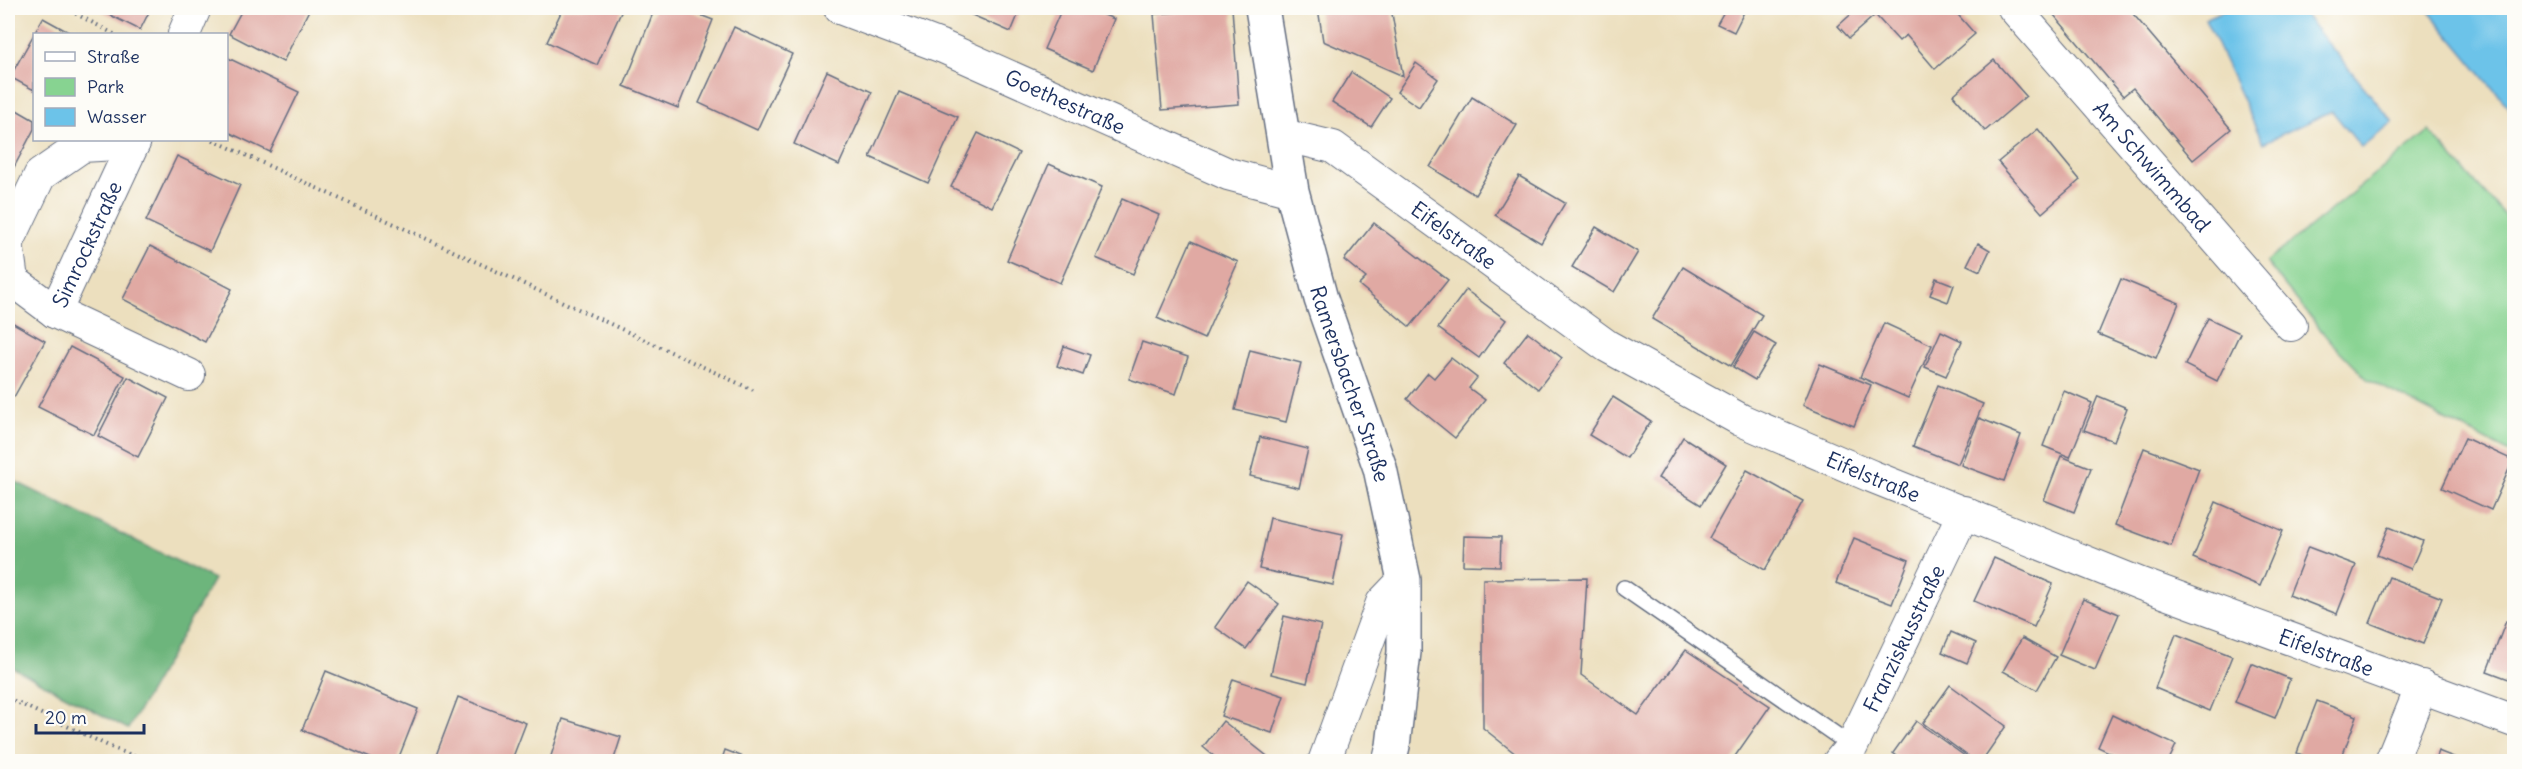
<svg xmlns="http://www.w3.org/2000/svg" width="2522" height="769" font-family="Delius,sans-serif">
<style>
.green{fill:#87d391;stroke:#518178;stroke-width:1.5}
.forest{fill:#6db57b;stroke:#44726c;stroke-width:1.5}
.water{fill:#6cc3e9;stroke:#4479a4;stroke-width:1.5}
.building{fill:#e0a9a3}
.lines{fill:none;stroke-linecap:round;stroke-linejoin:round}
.service-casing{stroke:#646d80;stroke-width:18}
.minor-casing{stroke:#646d80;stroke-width:34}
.secondary-casing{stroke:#646d80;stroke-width:36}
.path{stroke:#646d80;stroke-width:4;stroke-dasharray:1.5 4.5;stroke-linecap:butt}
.service{stroke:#fff;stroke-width:15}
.minor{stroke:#fff;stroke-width:32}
.secondary{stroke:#fff;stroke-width:33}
.labels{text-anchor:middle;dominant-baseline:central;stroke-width:4.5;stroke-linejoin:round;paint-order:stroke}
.street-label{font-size:21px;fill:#1b2f5e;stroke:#fdfcf7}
</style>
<rect width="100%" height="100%" fill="#fdfcf7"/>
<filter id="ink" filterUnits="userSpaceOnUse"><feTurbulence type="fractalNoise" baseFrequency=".0167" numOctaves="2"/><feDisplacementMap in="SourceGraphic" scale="12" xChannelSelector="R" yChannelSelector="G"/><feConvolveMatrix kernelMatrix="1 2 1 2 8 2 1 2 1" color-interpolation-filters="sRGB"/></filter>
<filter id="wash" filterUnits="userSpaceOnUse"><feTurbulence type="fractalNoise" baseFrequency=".008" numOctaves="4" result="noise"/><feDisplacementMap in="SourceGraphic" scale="24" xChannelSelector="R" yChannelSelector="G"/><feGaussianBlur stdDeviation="1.35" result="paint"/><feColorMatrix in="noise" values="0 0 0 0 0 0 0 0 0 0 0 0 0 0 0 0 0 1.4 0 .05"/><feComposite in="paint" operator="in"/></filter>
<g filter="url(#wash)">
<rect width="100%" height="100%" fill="#ecdfbe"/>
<path class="green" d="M2429,131L2514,226V455L2367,379L2329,340L2266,262Z"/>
<path class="forest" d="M8,478L214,579L128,729L8,665Z"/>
<g class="water">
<path d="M2230,8H2299L2393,122L2361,147L2332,111L2263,143L2205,19Z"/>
<path d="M2426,8H2514V114Z"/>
</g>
<g id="blocks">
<g class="building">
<path d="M96,8H151L140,30Z"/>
<path d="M243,8H310L283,62L229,34Z"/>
<path d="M563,8H623L597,65L547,42Z"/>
<path d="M655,8H682L713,20L678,108L624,86Z"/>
<path d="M956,8H1021L1011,32Z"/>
<path d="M1062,8H1087L1114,19L1093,70L1044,49Z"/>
<path d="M1232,8L1239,104L1162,110L1154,14Z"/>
<path d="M1318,8H1391L1403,76L1323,41Z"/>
<path d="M1726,8H1735L1744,12L1734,32L1717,24Z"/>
<path d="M1858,8H1866L1874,16L1849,38L1838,26Z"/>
<path d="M1869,8H1952L1975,34L1935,69L1906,35L1899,41Z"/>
<path d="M2048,8H2128L2231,129L2193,160L2133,88L2123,96Z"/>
<path d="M43,18L72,34H34V90L10,77Z"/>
<path d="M734,27L792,54L757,130L699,103Z"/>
<path d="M226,57L299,92L270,152L226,131Z"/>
<path d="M1994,60L2026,96L1985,131L1953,95Z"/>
<path d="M1416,63L1438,79L1419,107L1397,92Z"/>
<path d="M827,71L872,92L839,165L794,144Z"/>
<path d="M1351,72L1390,98L1371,127L1332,102Z"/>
<path d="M899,92L958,117L928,183L870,157Z"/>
<path d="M1472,97L1517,125L1475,195L1430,167Z"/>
<path d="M8,105L34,120V129L11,173L8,171Z"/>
<path d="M2038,129L2080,180L2042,213L1998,162Z"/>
<path d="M978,133L1019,153L992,207L951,187Z"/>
<path d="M177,156L240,185L210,251L146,221Z"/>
<path d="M1049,164L1102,187L1060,283L1007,260Z"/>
<path d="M1519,176L1565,203L1541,243L1495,215Z"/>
<path d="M1122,199L1159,215L1133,274L1096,258Z"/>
<path d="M1374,223L1448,280L1410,327L1359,285L1366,278L1344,260Z"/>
<path d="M1596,227L1638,252L1614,292L1572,267Z"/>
<path d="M1191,241L1238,262L1204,339L1157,318Z"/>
<path d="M1978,243L1990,250L1980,271L1967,265Z"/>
<path d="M150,246L232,289L205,342L123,299Z"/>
<path d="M1683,267L1762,315L1731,366L1652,319Z"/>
<path d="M1936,278L1954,285L1948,302L1930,295Z"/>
<path d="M2121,279L2179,303L2156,358L2098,334Z"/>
<path d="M1466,290L1506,320L1479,358L1438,328Z"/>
<path d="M2208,318L2240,333L2217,381L2185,365Z"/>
<path d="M8,320L45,341L14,397L8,393Z"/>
<path d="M1884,323L1932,345L1908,398L1860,377Z"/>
<path d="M1941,331L1962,341L1946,376L1925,367Z"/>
<path d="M1528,332L1562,358L1538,389L1504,363Z"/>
<path d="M1754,332L1776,345L1755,380L1733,367Z"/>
<path d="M1142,342L1188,357L1176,394L1129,379Z"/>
<path d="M1064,346L1090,355L1083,375L1057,366Z"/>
<path d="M70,347L125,376L94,435L38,407Z"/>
<path d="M1250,350L1301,363L1286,422L1235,410Z"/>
<path d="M1451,358L1477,378L1469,388L1485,400L1455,438L1407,399L1428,373L1434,378Z"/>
<path d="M1820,364L1871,385L1854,426L1803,405Z"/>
<path d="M128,377L168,398L138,457L98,436Z"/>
<path d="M1938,385L1983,404L1958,464L1913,446Z"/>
<path d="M2064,391L2092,403L2070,457L2043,446Z"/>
<path d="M2098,396L2127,408L2114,441L2084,430Z"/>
<path d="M1613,397L1651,421L1627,458L1589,435Z"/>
<path d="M1979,418L2021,435L2004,481L1961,465Z"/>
<path d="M1260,437L1308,449L1299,488L1250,476Z"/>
<path d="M1683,437L1726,464L1701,505L1658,478Z"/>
<path d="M2465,438L2513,460L2491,510L2442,488Z"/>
<path d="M2144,448L2199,469L2171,546L2115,525Z"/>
<path d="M2061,456L2091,468L2074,512L2044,500Z"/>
<path d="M1747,470L1803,501L1765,570L1709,538Z"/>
<path d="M2216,502L2283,531L2260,586L2193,558Z"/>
<path d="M1270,518L1343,534L1333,585L1259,569Z"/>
<path d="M2389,527L2423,541L2411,569L2377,555Z"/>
<path d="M1464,536L1501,537L1500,566L1463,565Z"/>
<path d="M1854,538L1909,560L1892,604L1836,583Z"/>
<path d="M2308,547L2356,565L2337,614L2289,595Z"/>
<path d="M1994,558L2053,584L2034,627L1974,601Z"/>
<path d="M2389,577L2442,598L2423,644L2370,623Z"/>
<path d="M1587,578L1581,675L1638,715L1686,650L1770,706L1731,762H1526L1483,728V579Z"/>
<path d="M1247,581L1279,604L1246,649L1215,627Z"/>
<path d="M2083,599L2119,614L2095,670L2059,655Z"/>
<path d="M1284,616L1321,625L1307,683L1271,674Z"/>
<path d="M2506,621L2514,625V681L2487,671Z"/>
<path d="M1951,632L1976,643L1967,663L1942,652Z"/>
<path d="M2176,634L2232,656L2210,711L2155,688Z"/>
<path d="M2022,638L2056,657L2037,690L2003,671Z"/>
<path d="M2251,663L2290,679L2275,718L2235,702Z"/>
<path d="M326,671L418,709L397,762H380L302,730Z"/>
<path d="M1233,679L1284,696L1272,733L1221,716Z"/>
<path d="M1950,685L2006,726L1981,762H1976L1923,723Z"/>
<path d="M458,697L526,723L511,762H444L435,758Z"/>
<path d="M2317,701L2357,716L2340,762H2320L2297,753Z"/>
<path d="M2112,715L2176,745L2168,762H2130L2098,747Z"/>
<path d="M563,719L621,737L613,762H549Z"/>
<path d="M1223,721L1267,756L1263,762H1221L1203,747Z"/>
<path d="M1916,721L1973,762H1905L1893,753Z"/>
<path d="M725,750L754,761V762H721Z"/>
<path d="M2438,751L2464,761V762H2434Z"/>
</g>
</g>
</g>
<g filter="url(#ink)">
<use href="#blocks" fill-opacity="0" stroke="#646d80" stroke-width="1.5"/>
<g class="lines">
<g class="service-casing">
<path id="service" d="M1624,588L1852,746"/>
</g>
<g class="minor-casing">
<g id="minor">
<path id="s1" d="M840,8L943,47L1228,174L1292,191"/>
<path id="s2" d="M2014,8L2291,325"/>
<path d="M184,34L195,8"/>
<path id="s3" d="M1283,135L1333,147L1607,346L1741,420L1871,476L2141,584L2514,721"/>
<path d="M8,242L40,175L82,146L134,143"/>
<path d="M8,250L12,280L55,312L189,375"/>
<path id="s4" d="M55,312L135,140"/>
<path d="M1324,762L1382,603L1404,580"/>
<path id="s5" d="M1839,762L1852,746L1964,512"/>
<path d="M2391,762L2422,686"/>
</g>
</g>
<g class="secondary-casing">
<g id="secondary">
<path id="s6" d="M1262,8L1292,191L1321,299L1380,468L1404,580V652L1393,746L1389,762"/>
</g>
</g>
<g class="path">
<path d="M65,8L114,34"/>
<path d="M213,140L753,390"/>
<path d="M8,698L113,748L149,762"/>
</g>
<use href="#service" class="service"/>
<use href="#minor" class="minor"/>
<use href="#secondary" class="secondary"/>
</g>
</g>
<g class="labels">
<g class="street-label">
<text stroke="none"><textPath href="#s1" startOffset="244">Goethestraße</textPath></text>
<text stroke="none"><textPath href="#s2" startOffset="210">Am Schwimmbad</textPath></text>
<text stroke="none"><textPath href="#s3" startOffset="201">Eifelstraße</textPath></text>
<text stroke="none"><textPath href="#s4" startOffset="75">Simrockstraße</textPath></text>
<text stroke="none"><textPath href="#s6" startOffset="387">Ramersbacher Straße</textPath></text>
<text stroke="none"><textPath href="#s3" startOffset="687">Eifelstraße</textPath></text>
<text stroke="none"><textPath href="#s5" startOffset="140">Franziskusstraße</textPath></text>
<text stroke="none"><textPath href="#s3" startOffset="1173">Eifelstraße</textPath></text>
</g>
</g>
<rect width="2522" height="769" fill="none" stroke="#fdfcf7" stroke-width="30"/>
<rect x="33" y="33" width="195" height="108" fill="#fdfcf7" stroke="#a3aaba" stroke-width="1.5"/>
<rect x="45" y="52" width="30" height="9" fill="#ffffff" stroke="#a3aaba" stroke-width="1.5"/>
<text x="87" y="63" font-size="18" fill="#1b2f5e">Straße</text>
<rect x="45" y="78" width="30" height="18" fill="#87d391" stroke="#a3aaba" stroke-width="1.5"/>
<text x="87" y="93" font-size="18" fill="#1b2f5e">Park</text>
<rect x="45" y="108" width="30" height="18" fill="#6cc3e9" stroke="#a3aaba" stroke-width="1.5"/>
<text x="87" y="123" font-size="18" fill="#1b2f5e">Wasser</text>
<path d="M36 724v9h108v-9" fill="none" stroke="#1b2f5e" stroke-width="3"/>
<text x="45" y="724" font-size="18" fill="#1b2f5e" stroke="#fdfcf7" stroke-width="4.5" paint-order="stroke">20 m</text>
</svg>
